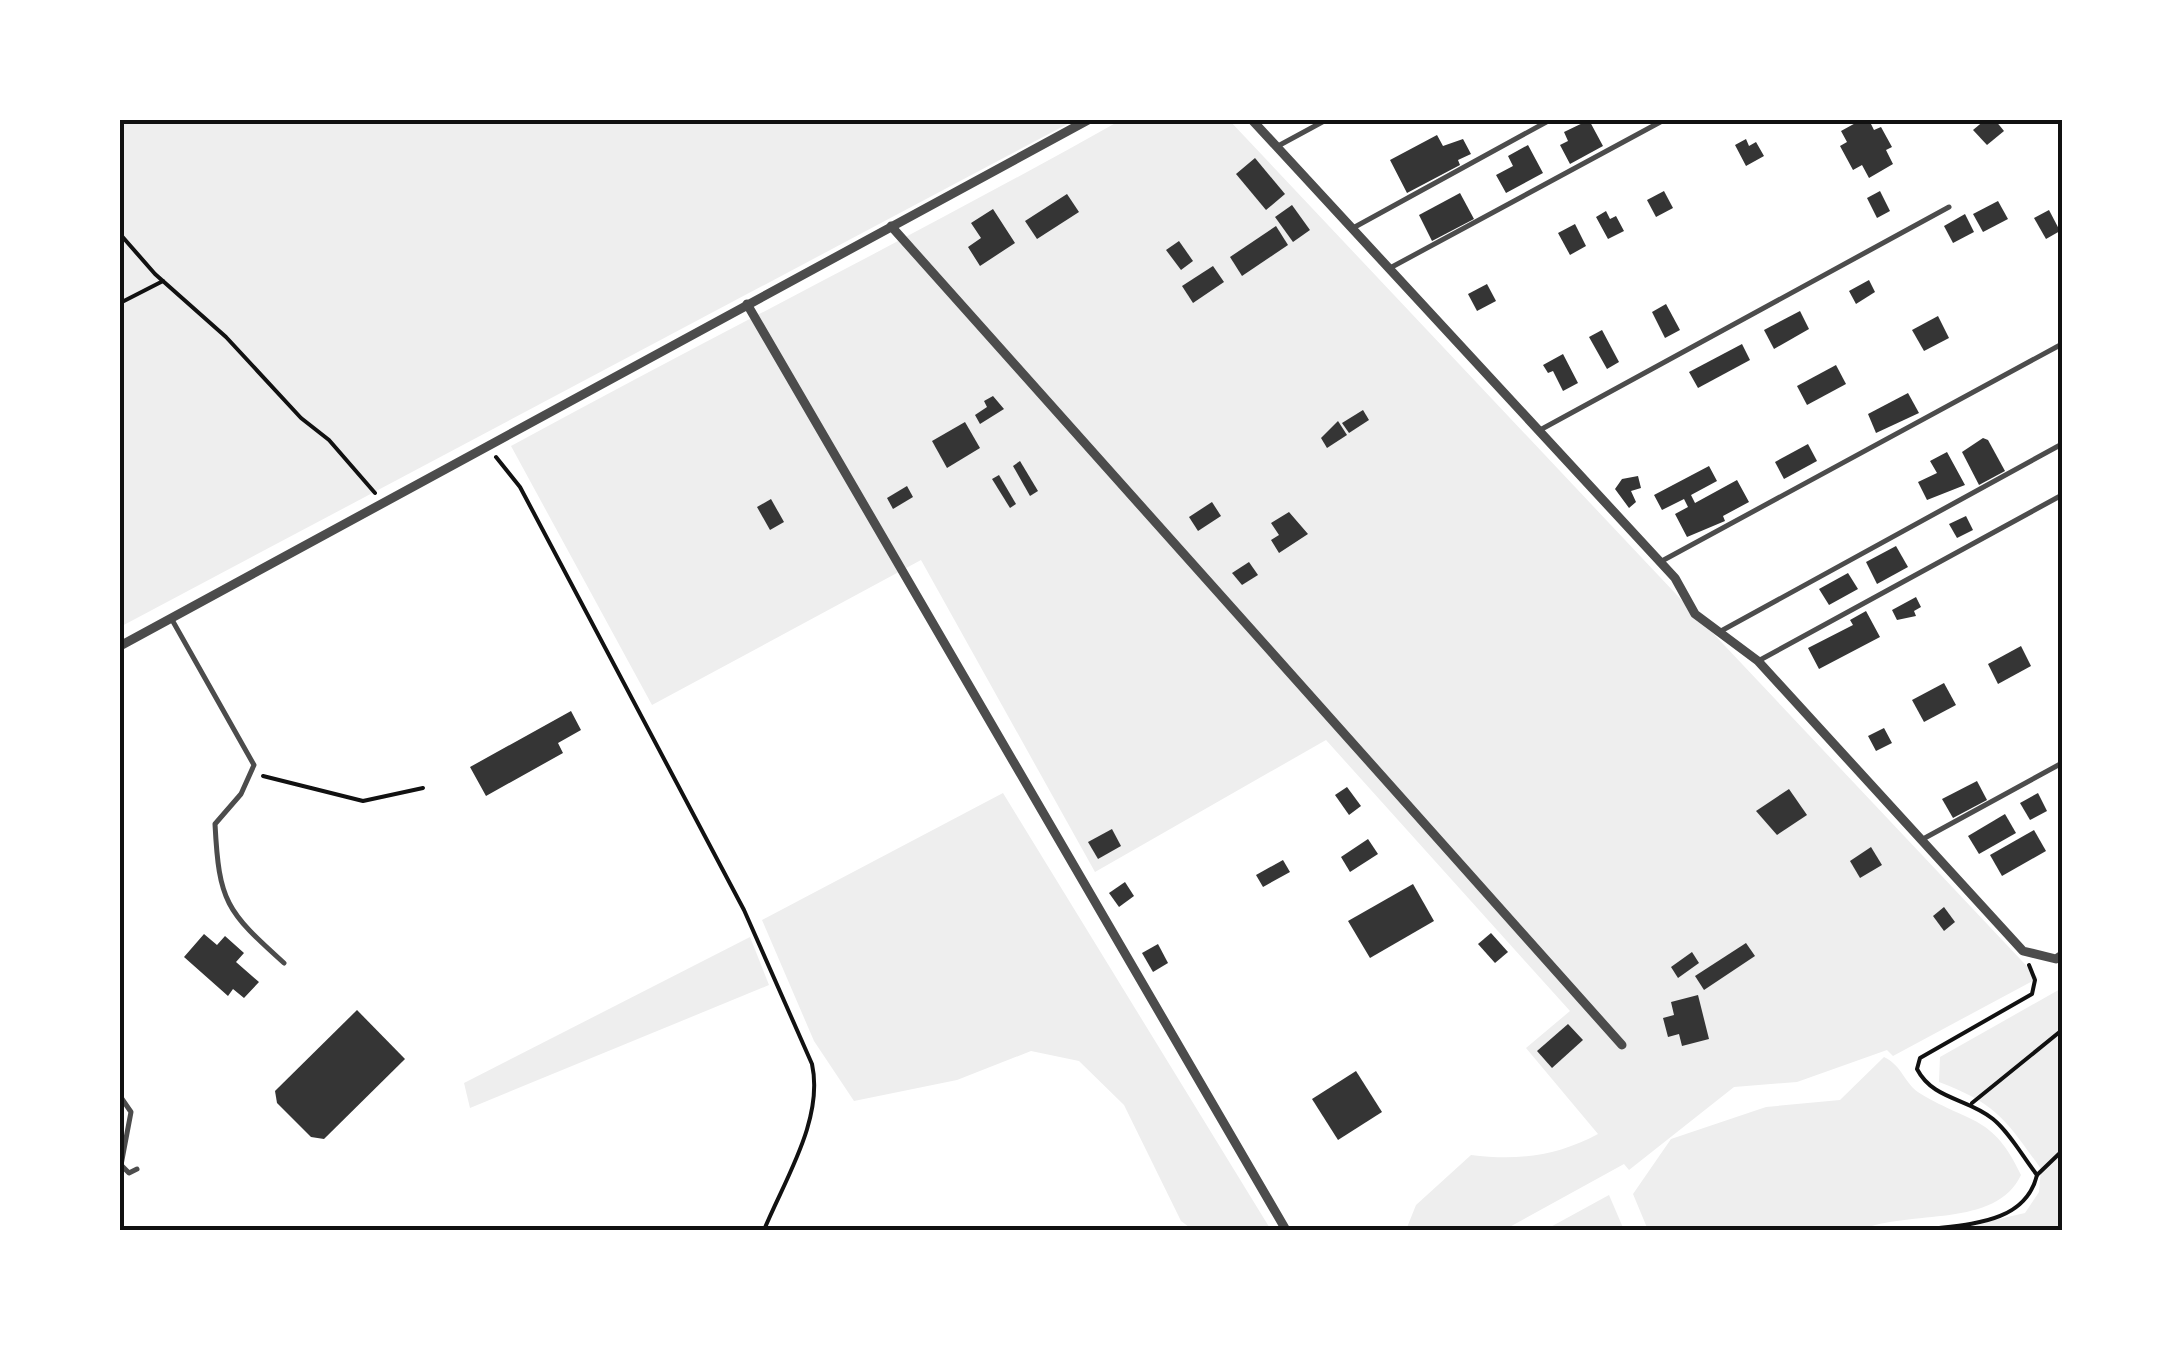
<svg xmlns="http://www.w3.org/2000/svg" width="2182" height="1350" font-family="Figtree,sans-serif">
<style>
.green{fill:#eee}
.building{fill:#353535}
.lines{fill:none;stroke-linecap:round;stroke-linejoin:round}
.path{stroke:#111;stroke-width:4}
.service{stroke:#4c4c4c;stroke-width:5}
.minor{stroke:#4c4c4c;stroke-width:9}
.neatline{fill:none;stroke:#111;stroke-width:4}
</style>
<rect width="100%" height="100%" fill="#fff"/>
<g class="green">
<path d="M120,120H1075L120,627Z"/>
<path d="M1121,120H1229L2038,978L1893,1056L1887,1050L1797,1082L1734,1087L1629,1170L1624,1164L1504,1230H1406L1416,1205L1471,1155C1518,1161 1557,1156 1598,1134L1526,1048L1570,1011L1326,740L1095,872L921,560L652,705L511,446C713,336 920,233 1121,120Z"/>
<path d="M1003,793L1271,1230H1193L1181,1221L1124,1105L1079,1061L1031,1051L957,1080L854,1101L814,1041L762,920Z"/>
<path d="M750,937L769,985L470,1108L464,1083Z"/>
<path d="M2062,988V1230H1951L2025,1213L2039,1192L2041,1169C2006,1120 1997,1104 1939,1082L1940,1057Z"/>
<path d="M1884,1057C1903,1066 1904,1084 1921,1094C1971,1124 1993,1115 2021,1175C1996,1229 1909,1209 1861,1230H1648L1633,1194L1671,1139L1766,1107L1840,1100Z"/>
<path d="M1609,1195L1624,1230H1545Z"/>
</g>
<g class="building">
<path d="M1589,120L1603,146L1570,164L1560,145L1568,141L1564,132Z"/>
<path d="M1861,120H1869L1874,130L1881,127L1892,147L1886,150L1893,164L1869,178L1862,165L1853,170L1840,146L1847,142L1841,131Z"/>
<path d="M1985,120H1995L2004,131L1987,145L1973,130Z"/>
<path d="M1437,135L1443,146L1463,139L1471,154L1458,160L1460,165L1407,193L1390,160Z"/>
<path d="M1746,139L1749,146L1756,142L1764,156L1746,166L1735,145Z"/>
<path d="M1528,145L1543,173L1506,193L1496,175L1513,166L1508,156Z"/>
<path d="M1255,158L1285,194L1266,210L1236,174Z"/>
<path d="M1664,191L1673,208L1656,217L1647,200Z"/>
<path d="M1880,191L1890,211L1877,218L1867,198Z"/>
<path d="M1460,193L1474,219L1432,241L1419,215Z"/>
<path d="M1067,194L1079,212L1037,239L1025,221Z"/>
<path d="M1998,201L2008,219L1983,232L1973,214Z"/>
<path d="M1292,205L1310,230L1293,242L1275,217Z"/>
<path d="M993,209L1015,243L980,266L968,247L981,238L971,223Z"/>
<path d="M2049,210L2060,231L2046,239L2034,218Z"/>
<path d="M1606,211L1610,219L1616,216L1624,231L1608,239L1596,217Z"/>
<path d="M1965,214L1974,232L1953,243L1944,226Z"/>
<path d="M1575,224L1586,246L1570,255L1558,233Z"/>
<path d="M1276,226L1288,245L1242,276L1230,257Z"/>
<path d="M1179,241L1193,261L1181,270L1166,250Z"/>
<path d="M1213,266L1224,282L1193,303L1182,286Z"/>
<path d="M1869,280L1875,292L1856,304L1849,291Z"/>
<path d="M1487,284L1496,301L1477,311L1468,294Z"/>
<path d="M1666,304L1680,330L1665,338L1652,312Z"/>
<path d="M1800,311L1809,329L1774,349L1764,330Z"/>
<path d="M1938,316L1949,338L1924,351L1912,330Z"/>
<path d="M1602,330L1619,362L1607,369L1589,337Z"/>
<path d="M1742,344L1750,360L1698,388L1689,372Z"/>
<path d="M1563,354L1578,383L1563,391L1553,371L1548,373L1543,365Z"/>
<path d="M1836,365L1846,384L1807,405L1797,386Z"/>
<path d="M1908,393L1919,413L1876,433L1868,414Z"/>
<path d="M993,396L1004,409L980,424L975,415L987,407L984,401Z"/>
<path d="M1363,410L1369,420L1349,433L1342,423Z"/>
<path d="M1338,421L1347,435L1327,448L1321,438Z"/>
<path d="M965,422L980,448L947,468L932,441Z"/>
<path d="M1983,438L1988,440L2005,471L1979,485L1962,452Z"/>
<path d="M1808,444L1817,461L1784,479L1775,462Z"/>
<path d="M1947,452L1965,485L1927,500L1918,482L1937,473L1930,461Z"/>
<path d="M1020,461L1038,491L1030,496L1013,466Z"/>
<path d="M1709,466L1717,481L1691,495L1695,503L1737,480L1749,502L1723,516L1725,521L1687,537L1675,514L1688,507L1684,499L1662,510L1654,495Z"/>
<path d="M999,475L1016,504L1010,508L992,479Z"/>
<path d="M1638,476L1641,488L1631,491L1636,502L1629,508L1615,489L1622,479Z"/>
<path d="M907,486L913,497L893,509L887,498Z"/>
<path d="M771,499L784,522L770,530L757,507Z"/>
<path d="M1212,502L1221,516L1198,531L1189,517Z"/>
<path d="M1289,512L1308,534L1279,553L1271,540L1279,535L1271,523Z"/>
<path d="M1966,516L1973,530L1957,538L1949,524Z"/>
<path d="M1896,546L1908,567L1877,584L1866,562Z"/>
<path d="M1249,562L1258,575L1242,585L1232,573Z"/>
<path d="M1848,573L1858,589L1829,605L1819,589Z"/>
<path d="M1916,597L1921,607L1914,611L1916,616L1897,620L1892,610Z"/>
<path d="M1866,611L1880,637L1819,669L1808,648L1853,625L1850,620Z"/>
<path d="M2021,646L2031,666L1998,684L1988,664Z"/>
<path d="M1944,683L1956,705L1924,722L1912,700Z"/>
<path d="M571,711L581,730L558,743L563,753L486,796L470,767Z"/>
<path d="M1884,728L1892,743L1876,751L1868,736Z"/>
<path d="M1977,781L1987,800L1953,818L1942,799Z"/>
<path d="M1347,787L1361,806L1349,815L1335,795Z"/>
<path d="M1789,789L1807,815L1777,835L1756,811Z"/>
<path d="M2038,793L2047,811L2030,820L2020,803Z"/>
<path d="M2005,814L2016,833L1979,854L1968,836Z"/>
<path d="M1112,829L1121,846L1098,859L1088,842Z"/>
<path d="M2034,830L2046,851L2002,876L1990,855Z"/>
<path d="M1368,839L1378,854L1350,872L1341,857Z"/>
<path d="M1871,847L1882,865L1860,878L1850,861Z"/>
<path d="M1283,860L1290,872L1263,887L1256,875Z"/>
<path d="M1125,882L1134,896L1119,907L1109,893Z"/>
<path d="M1413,884L1434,921L1370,958L1348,921Z"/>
<path d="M1944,907L1955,922L1944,931L1933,916Z"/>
<path d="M1491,933L1508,952L1495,963L1478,944Z"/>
<path d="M204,934L217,945L225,936L244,953L236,962L259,982L244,998L233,989L228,996L184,957Z"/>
<path d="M1746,943L1755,956L1704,990L1695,976Z"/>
<path d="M1158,944L1168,963L1153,972L1142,953Z"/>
<path d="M1692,952L1699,963L1678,978L1671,967Z"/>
<path d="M1698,995L1709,1039L1682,1046L1679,1034L1668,1037L1663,1018L1674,1015L1671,1002Z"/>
<path d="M357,1010L405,1059L324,1139L311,1137L277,1103L275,1091Z"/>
<path d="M1568,1024L1583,1040L1552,1068L1537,1051Z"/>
<path d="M1356,1071L1382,1112L1338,1140L1312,1099Z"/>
</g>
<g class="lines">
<g class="path">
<path d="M120,234L155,274L226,337L301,418L329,440L375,493"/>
<path d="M120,303L163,281"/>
<path d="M496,457L520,487L744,910L812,1064C824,1119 785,1179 764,1230"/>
<path d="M263,776L363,801L423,788"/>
<path d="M1972,1103L2062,1030"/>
<path d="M2037,1175L2062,1151"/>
<path d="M1923,1230C1966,1224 2025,1225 2037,1175C2023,1157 2010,1133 1993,1119C1968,1098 1933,1100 1917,1069L1920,1058L2032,994L2035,980L2029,965"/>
</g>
<g class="service">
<path d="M1278,146L1326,120"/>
<path d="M1353,228L1550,120"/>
<path d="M1390,268L1664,120"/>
<path d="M1540,430L1949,207"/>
<path d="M1660,562L2062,344"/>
<path d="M171,618L254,765L241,794L215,824C219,902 226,911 284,963"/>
<path d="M1721,631L2062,444"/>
<path d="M1760,660L2062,495"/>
<path d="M1923,839L2062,763"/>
<path d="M120,1096L131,1112L121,1165L129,1173L137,1169"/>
</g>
<g class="minor">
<path d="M1252,120L1675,578L1695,614L1758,661L2023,951L2056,959L2062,955"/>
<path d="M891,226L1622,1045"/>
<path d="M747,304L1286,1230"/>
<path d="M120,646L1088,120"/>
</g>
</g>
<rect width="2182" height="1350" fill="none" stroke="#ffffff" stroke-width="245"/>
<rect x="122" y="122" width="1938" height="1106" class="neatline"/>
</svg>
